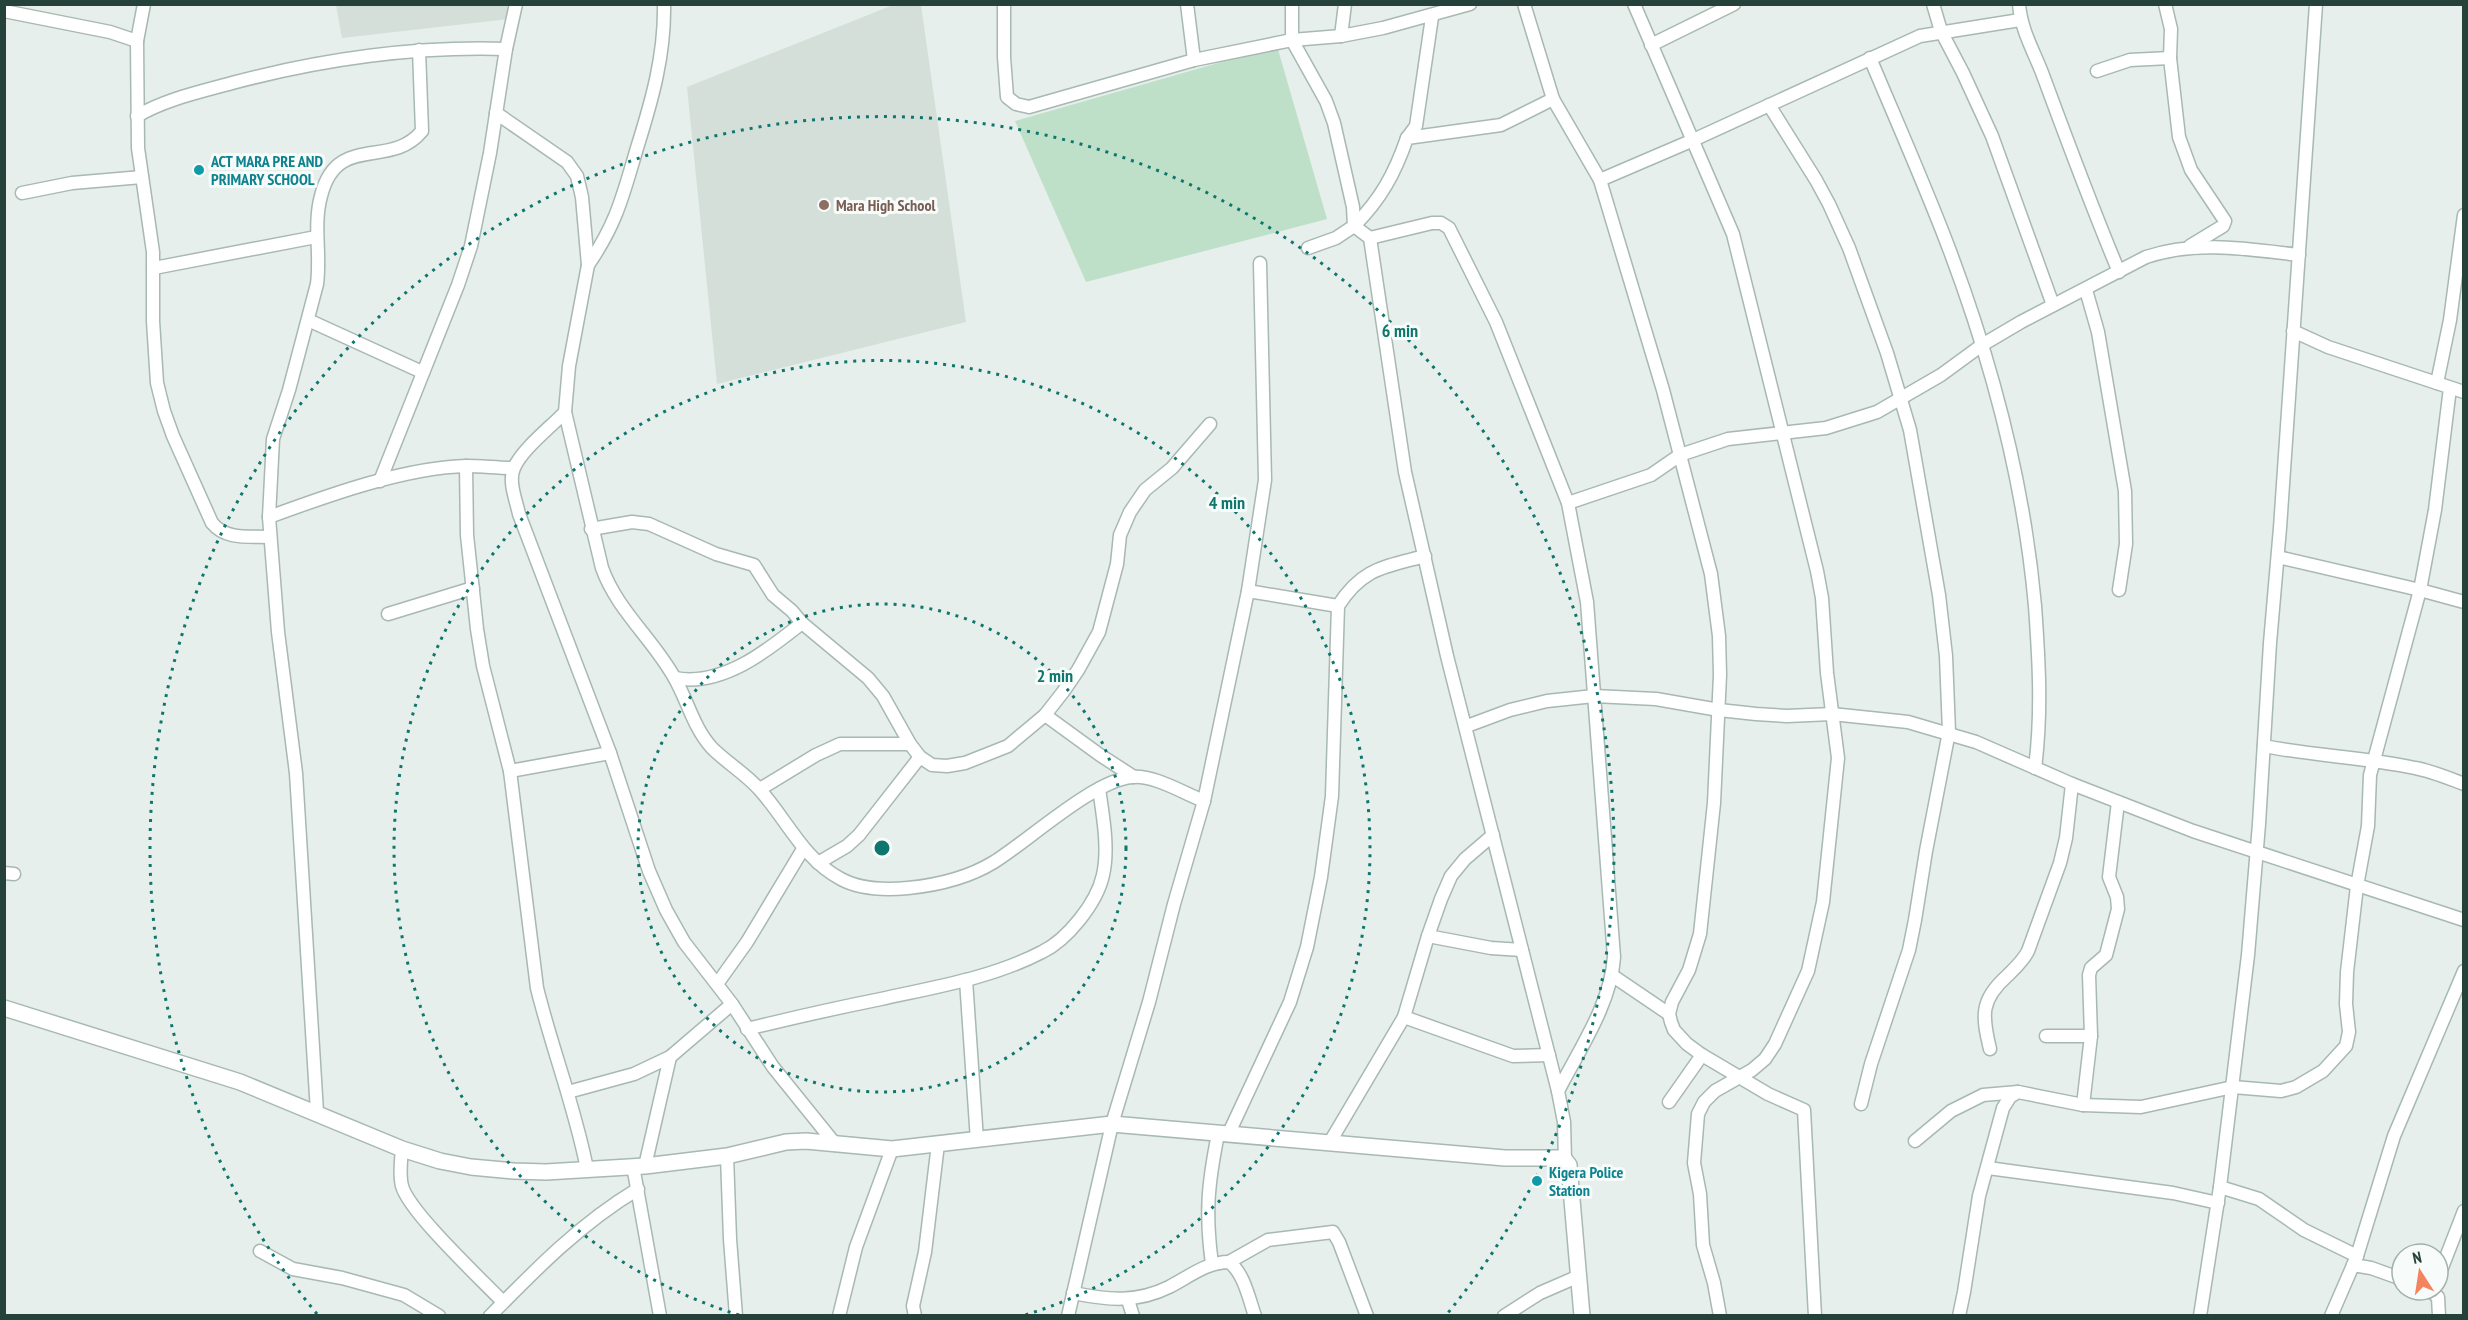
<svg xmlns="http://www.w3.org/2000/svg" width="2468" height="1320" font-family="'PT Sans Narrow',sans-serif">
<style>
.built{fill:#d4dfda}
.green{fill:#bfe0c8}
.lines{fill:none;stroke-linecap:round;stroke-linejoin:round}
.minor-casing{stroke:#a8b8b2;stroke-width:15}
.tertiary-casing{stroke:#a8b8b2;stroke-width:18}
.minor{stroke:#fff;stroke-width:12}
.tertiary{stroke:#fff;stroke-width:15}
.ring{fill:none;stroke:#0f766e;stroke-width:3;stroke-dasharray:3 6}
.culture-dot{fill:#0f9aa8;stroke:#f7fbf9;stroke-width:2}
.education-dot{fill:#8d6e63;stroke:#f7fbf9;stroke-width:2}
.labels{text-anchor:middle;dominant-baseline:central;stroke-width:6;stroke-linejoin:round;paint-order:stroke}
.culture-label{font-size:16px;font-weight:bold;fill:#0d838f;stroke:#f7fbf9;text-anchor:start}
.education-label{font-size:16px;font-weight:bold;fill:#785e54;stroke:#f7fbf9;text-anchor:start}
.centre{fill:#0f766e;stroke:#f7fbf9;stroke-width:3}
.ring-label{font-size:18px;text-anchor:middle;font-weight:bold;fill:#0f766e;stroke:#f7fbf9;stroke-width:6;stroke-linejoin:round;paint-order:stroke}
</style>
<rect width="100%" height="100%" fill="#e6efeb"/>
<g class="built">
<path d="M336,5H510L509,19L342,38Z"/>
<path d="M893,5H921L966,322L717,384L687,87Z"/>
</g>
<path class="green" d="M1277,46L1327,219L1086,282L1015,121Z"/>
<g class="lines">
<g class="minor-casing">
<g id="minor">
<path d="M144,4L137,41L138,148L153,252V321L157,383L164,411L173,436L212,523C226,540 248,536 269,537"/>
<path d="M1004,4V57L1007,97L1016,104L1029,107L1194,60L1292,40L1341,36L1383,28L1470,4"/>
<path d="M1187,4L1194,60"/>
<path d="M1292,4V40L1326,101L1334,123L1353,207L1354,226L1336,238L1308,248"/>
<path d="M1524,4L1553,99L1600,180L1663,390L1711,574L1719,636L1720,675L1714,803L1700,934L1689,970L1672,1002L1669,1014L1671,1022L1674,1030L1687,1044L1702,1055L1768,1094L1804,1110L1815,1316"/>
<path d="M1634,4L1733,234L1817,571L1822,598L1827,673L1838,758L1823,902L1808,971L1775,1044L1765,1059L1752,1070L1715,1091L1704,1102L1698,1114L1694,1163L1700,1194L1703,1245L1714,1283L1720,1316"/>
<path d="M1933,4L1941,31L1963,73L1992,136L2053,305"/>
<path d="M2019,4C2021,31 2035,53 2044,78C2068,143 2092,208 2119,272"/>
<path d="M2165,4L2171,29L2170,58L2179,137L2191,170L2225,221L2223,226L2190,246"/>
<path d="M4,11L110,32L137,41"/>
<path d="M1341,36L1345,4"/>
<path d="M1651,45L1734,4"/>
<path d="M1870,58C1896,120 1924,183 1948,246C1992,362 2024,483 2035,606C2039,661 2042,713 2035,768"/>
<path d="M2097,71L2130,60L2170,58"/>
<path d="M1553,99L1501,125L1407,138C1395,173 1381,199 1354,226L1370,238L1405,472L1447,656L1558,1091L1564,1122L1565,1160"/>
<path d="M1769,105L1816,180L1829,204L1849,248L1887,353L1910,430L1939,595L1946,656L1949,732L1926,851L1915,920L1909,950L1871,1064L1861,1104"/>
<path d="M496,113L567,162L577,176L582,197L588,265L569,366L565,412C551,427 522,449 514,468C508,481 516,500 519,514L610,753L649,871L666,910L684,942L732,1004L773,1067L836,1145"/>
<path d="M137,116C166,99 200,92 232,83C323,59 412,46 506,49"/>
<path d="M1407,138L1416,126L1432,17"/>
<path d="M1600,180L1691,141L1920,36L2020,20"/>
<path d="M22,193L72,183L142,177"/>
<path d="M1370,238L1432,223H1441L1449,228L1496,322L1568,503L1587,602L1614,957C1611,1004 1579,1050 1558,1091"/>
<path d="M588,265C617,223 623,195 637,148C652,100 665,55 664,4"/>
<path d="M154,268L316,237"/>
<path d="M2086,290L2098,332L2125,491L2126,544L2119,590"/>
<path d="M308,320L422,372"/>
<path d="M2293,331L2328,347L2464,392"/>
<path d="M2437,383L2450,320L2464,215"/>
<path d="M565,412L602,568C617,610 652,638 674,677C688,701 693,727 712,748C727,763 746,774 760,790C787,820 803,859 841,879C861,890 886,890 908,888C938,885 968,878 994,862C1028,841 1094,780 1132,777C1155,775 1183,793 1204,801"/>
<path d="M466,466L467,535L477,629L483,666L510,771L537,988C552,1049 575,1107 587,1169"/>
<path d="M380,481L458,285L471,246L490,153L506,49L516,4"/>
<path d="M1568,503L1651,475L1680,455L1728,439L1826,428L1877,412L1941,375L1982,345L2021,322L2146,257C2196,240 2248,249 2299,255"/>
<path d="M269,517C326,496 406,467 467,466C482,466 498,468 513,468"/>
<path d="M591,529L632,522L649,524L716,554L754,565L773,595L792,611L802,623L868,678L883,696L910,744L920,757L932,765L947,766L965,763L1008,746L1045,715L1063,692L1078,670L1099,632L1117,564L1120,535L1130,512L1145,490L1172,468L1210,424"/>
<path d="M2278,557L2420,590L2464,602"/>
<path d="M1248,591L1338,606"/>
<path d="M388,614L473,588"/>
<path d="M675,678C722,687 767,651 802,623"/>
<path d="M1045,715L1100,755L1134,777"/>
<path d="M1467,726L1510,710L1547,701L1594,696L1656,699L1719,710L1756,714L1787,716L1832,714L1908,722L1976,742L2072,784L2193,831L2464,920"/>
<path d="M2264,746C2314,756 2365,757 2415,768C2432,771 2448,778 2464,784"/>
<path d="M510,771L610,753"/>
<path d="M760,789L816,755L840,744H910"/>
<path d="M818,863L847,846L859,835L920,757"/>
<path d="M4,873L14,874"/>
<path d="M1428,936L1491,948L1522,950"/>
<path d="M1613,976L1669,1014"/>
<path d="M966,980L977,1140"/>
<path d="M717,984L747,942L803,849"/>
<path d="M1404,1017L1513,1056L1549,1055"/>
<path d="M747,1029C792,1018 836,1008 881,999C935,987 992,978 1042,952C1067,940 1097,903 1103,875C1109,849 1103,816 1099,789"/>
<path d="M2046,1036H2091"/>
<path d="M1990,1049C1982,1016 1980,1000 2007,976C2015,968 2023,961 2028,951L2060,863L2066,838L2072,784"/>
<path d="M568,1092L634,1074L670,1057L732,1004"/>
<path d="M1669,1102L1702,1055"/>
<path d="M2083,1105L2091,1036L2089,975L2091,968L2106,955L2118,909L2117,897L2109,877L2118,802"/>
<path d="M317,1112L296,773L278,632L269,517L273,439L289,390L317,284C321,254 313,225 321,196C337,132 390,170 422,131L419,50"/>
<path d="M1228,1135L1290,1002L1307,947L1321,877L1332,796L1338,606C1362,568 1384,567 1425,556"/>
<path d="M1915,1141L1951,1111L1983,1095L2018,1092"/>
<path d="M1330,1142L1404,1017L1428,936L1441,899L1451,876L1465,859L1493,835"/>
<path d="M402,1149C401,1161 399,1174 402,1186C409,1212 482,1280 503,1302"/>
<path d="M727,1156L730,1239L736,1316"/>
<path d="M633,1166L660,1316"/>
<path d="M645,1166L670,1057"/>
<path d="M1988,1168L2173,1193L2218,1203"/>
<path d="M2220,1187L2259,1199L2304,1230L2357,1256"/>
<path d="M260,1251L293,1269L342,1278L404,1295L439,1316"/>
<path d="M1229,1262L1268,1240L1333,1232L1339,1242L1367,1316"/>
<path d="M1212,1264C1205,1213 1208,1184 1218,1134"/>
<path d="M2353,1265L2371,1268L2402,1279"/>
<path d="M2438,1278L2464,1211"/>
<path d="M2429,1290L2438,1297L2439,1316"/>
<path d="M1073,1293C1108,1300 1137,1303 1169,1287C1189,1277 1206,1262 1229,1262C1244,1273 1249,1299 1255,1316"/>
<path d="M1128,1300L1133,1316"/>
<path d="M490,1316C536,1269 581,1223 638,1189"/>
<path d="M839,1316L856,1247L892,1149"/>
<path d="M915,1316L913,1306L925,1252L938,1144"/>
<path d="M1068,1316L1112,1124L1149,1002L1174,904L1204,801L1248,591L1265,480L1260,263"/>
<path d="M1504,1316L1540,1293L1579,1276"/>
<path d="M1959,1316L1964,1292L1979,1196L2003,1108L2010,1097L2018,1092L2083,1105L2141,1107L2233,1087L2281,1091L2296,1087L2323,1071L2346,1046L2349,1032L2346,1004L2347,972L2357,886L2368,826L2370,775L2420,590L2435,510L2450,388"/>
<path d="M2200,1316L2220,1187L2248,955L2259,824L2270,643L2280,528L2316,4"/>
<path d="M2331,1316L2357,1256L2394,1136L2464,971"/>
</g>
</g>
<g class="tertiary-casing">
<path id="tertiary" d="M4,1008L240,1082L402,1149L440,1161L471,1167L514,1171L546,1172L645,1166L727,1156L786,1142L806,1141L892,1149L1112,1124L1505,1158H1559L1565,1160L1569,1165L1582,1316"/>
</g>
<use href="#minor" class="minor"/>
<use href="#tertiary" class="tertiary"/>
</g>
<g class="ring">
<circle cx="882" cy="848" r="244"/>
<path d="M739 1315A488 488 0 1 1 1025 1315"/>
<path d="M317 1314A732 732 0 1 1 1447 1314"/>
</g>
<g class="culture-dot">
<circle cx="199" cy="170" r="6"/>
<circle cx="1537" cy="1181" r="6"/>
</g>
<circle class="education-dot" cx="824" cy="205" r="6"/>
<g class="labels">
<g class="culture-label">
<text x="211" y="161">ACT MARA PRE AND<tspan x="211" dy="18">PRIMARY SCHOOL</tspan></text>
<text x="1549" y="1172">Kigera Police<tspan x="1549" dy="18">Station</tspan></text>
</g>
<g class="education-label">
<text x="836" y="205">Mara High School</text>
</g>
</g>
<circle cx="882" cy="848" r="9" class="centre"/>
<g class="ring-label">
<text x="1400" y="337">6 min</text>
<text x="1227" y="509">4 min</text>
<text x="1055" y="682">2 min</text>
</g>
<rect width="2468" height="1320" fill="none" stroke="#24423a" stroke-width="12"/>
<g transform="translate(2420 1272) rotate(348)"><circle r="28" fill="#f7fbf9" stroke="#a3b1ad" stroke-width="1.5"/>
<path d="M0-4.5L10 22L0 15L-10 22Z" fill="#f4845f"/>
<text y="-9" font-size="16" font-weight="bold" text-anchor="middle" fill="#24423a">N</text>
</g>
</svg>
